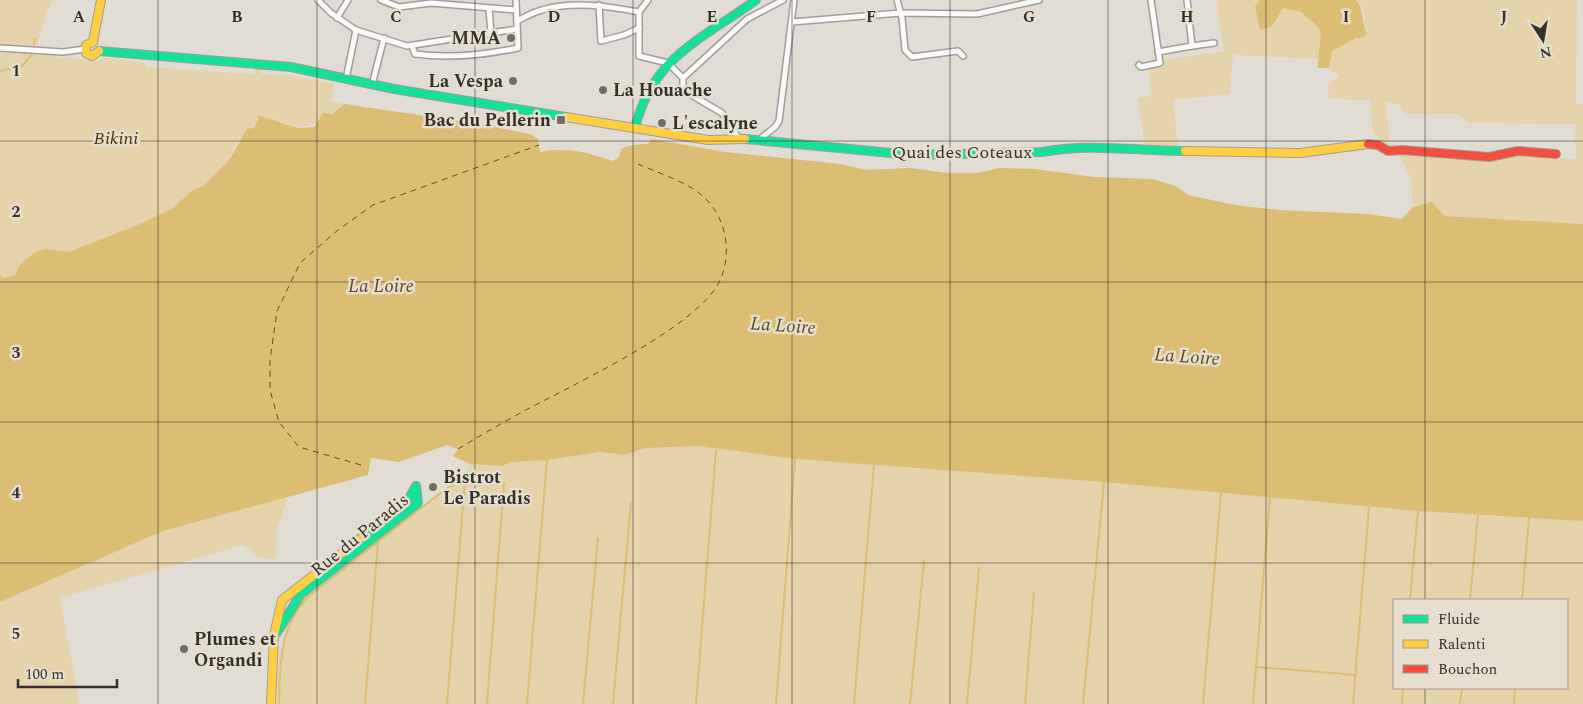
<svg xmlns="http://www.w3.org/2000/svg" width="1583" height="704" font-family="Spectral,serif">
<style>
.green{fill:#e4d3ab;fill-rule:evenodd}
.water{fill:#dbbe73}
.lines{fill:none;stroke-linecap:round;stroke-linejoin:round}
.stream{stroke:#dbbe73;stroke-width:2}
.ferry{stroke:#5d4b22;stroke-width:1;stroke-dasharray:6 5;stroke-linecap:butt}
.street-casing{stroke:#a19e97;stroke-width:8}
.fast-casing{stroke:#a19e97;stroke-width:10}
.slow-casing{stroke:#a19e97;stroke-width:10}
.jam-casing{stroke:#a19e97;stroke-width:10}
.street{stroke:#fafaf9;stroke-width:5}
.fast{stroke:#16e098;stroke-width:8}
.slow{stroke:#ffcf43;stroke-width:8}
.jam{stroke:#f24e42;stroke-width:8}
.grid{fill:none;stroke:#34312b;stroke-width:1;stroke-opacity:0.55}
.poi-dot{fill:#716d66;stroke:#e6dfcf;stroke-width:2}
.labels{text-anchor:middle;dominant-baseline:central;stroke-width:5;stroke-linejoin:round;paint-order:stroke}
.poi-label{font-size:18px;font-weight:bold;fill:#34312b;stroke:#e6dfcf;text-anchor:start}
.park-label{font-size:18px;font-style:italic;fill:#463509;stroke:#e6dfcf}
.street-label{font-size:18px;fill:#34312b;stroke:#e6dfcf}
.water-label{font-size:19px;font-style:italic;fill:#5d4b22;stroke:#e6dfcf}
.grid-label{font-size:16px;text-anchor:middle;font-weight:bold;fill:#34312b;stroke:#e6dfcf;stroke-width:5;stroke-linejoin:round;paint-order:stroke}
</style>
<rect width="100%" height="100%" fill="#e1ddd4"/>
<g class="green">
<path d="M0,0H53L47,12L35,53L37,54L96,61L105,58L146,63V67L254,74L255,69H262V74L287,75L334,84L331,101L344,104C301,137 306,127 258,115V121L236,144L228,162L202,187L194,189L173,208L142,223L69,252L45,249L19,266L15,275L3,278L0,275Z"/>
<path d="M1216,0H1260L1255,7L1272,26L1283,8L1301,12L1320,29L1321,40L1318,59L1233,55L1230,94L1173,100L1178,147L1145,148L1138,99L1152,95L1148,70L1165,67L1164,60L1224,51Z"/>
<path d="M1356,0H1577L1576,104H1583V224L1445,216L1432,202L1413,207L1411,179L1399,155L1486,160L1523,155L1576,159L1575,124L1470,123L1457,114H1406L1400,105L1386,102L1390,147L1373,132L1370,100L1329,99L1328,84L1339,76L1329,68L1332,51C1353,40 1379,26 1356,0Z"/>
<path d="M699,446L795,459L1104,482L1418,511L1583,521V704H277C278,664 277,627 305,596C358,555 410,513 466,477L470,464L502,466L511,462L547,460L600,452L624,455L646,448ZM1394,600H1567V688H1394Z"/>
<path d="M288,497L277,530L276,559L259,558L243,545L60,598L80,704H0V602L163,531Z"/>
</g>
<g class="water">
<path d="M1260,0H1356C1365,11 1361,23 1367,34L1361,38H1356L1332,51L1329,68H1318C1317,55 1322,42 1320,29L1301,12L1283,8L1272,26L1260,30L1255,7Z"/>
<path d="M344,104L474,123L530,134L538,139L540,152C568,147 586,152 613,161L619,157L621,149C628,145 640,144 648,144L651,139L725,152L840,164L866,170L910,168L948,173H978L999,168L1035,169L1094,177L1152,179L1176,186L1188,195L1235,205L1279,210L1367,214L1402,219L1413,207L1432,202L1445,216L1583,224V521L1418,511L1104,482L795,459L699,446L646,448L624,455L600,452L547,460L511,462L502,466L470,464L453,456L458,449L447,445L399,462L371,458L368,475L163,531L0,602V275L3,278L15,275L19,266L35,252L45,249L69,252L142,223L173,208L194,189L202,187L228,162L247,129L253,128L258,121V115L298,128L314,127L323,113L332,114Z"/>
</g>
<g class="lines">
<g class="stream">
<path d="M34,45L35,39"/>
<path d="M0,71L22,66L32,55"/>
<path d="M1410,600L1418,511"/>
<path d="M1470,600L1478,515"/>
<path d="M1522,600L1529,518"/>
<path d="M1256,667L1356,675"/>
<path d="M279,704C280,665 279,626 309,596L434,498L449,487L465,480L447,704"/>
<path d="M365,704L378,542"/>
<path d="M487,704L504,483"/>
<path d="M527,704L547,460"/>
<path d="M583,704L598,538"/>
<path d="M613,704L631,503"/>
<path d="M696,704L716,450"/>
<path d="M776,704L795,459"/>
<path d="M854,704L874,465"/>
<path d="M910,704L924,560"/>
<path d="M967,704L979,568"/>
<path d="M1025,704L1034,593"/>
<path d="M1083,704L1104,482"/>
<path d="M1203,704L1221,493"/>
<path d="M1253,704L1270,497"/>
<path d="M1353,704L1369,507"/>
<path d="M1402,704L1403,688"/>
<path d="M1460,704L1462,688"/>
<path d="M1514,704L1515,688"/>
</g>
<g class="ferry">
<path d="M458,449C488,431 519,413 551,397C595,374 691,327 717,286C733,259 728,221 706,199C689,182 660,174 638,164"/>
<path d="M361,465L299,447L279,422L270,390V360L277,311L300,263L338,230L373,205L539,145"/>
</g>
<g class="street-casing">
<g id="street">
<path d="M318,0L331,13L356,30L407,46L517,29"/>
<path d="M381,0L399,7L431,3L516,10"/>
<path d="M897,0L902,18L905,50L912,57L958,51L963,56"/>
<path d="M599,5L601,41L624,35L639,28"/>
<path d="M489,9L491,33"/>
<path d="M639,12V56L668,63L683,78V90L722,113L739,139"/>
<path d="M337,18L348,0"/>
<path d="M517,21C525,17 533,12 542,10C573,1 608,6 639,12L648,0"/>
<path d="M792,22L900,13L977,14L1039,0"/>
<path d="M412,46L415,54C450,59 484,55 518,48L516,0"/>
<path d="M1192,46L1214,43"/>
<path d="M0,48L63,52L85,49"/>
<path d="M1158,52L1192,46L1187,0"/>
<path d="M1139,65L1141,67L1160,63L1151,0"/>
<path d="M683,78L747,19L783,0"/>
<path d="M346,79L356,30"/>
<path d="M372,85L384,38"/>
<path d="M760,139L775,127L779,121L794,0"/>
</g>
</g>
<g class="fast-casing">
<g id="fast">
<path d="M99,51L291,67L394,89L566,117"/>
<path d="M635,128C653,56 701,40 756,0"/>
<path d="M745,139L912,155L1042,152C1089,143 1137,151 1185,151"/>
<path d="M360,539L407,502L416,486"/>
<path d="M276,634L301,594L418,503L416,486"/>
</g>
</g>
<g class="slow-casing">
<g id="slow">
<path d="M93,42L101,0"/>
<path d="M93,42L86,45V53L92,56L99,51"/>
<path d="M566,117L708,140L745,139"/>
<path d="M1185,151L1300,153L1368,144"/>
<path d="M271,704L274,635L282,600L360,539"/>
</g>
</g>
<g class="jam-casing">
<path id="jam" d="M1368,144L1378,145L1388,151L1402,150L1489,157L1518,151L1556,154"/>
</g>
<use href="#street" class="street"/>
<use href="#fast" class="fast"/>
<use href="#slow" class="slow"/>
<use href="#jam" class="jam"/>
</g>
<path class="grid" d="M158,0V704M317,0V704M475,0V704M633,0V704M792,0V704M950,0V704M1108,0V704M1266,0V704M1425,0V600M0,141H1583M0,282H1583M0,422H1583M0,563H1583M1425,688V704"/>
<g class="poi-dot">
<circle cx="511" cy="38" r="5"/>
<circle cx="513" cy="81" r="5"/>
<circle cx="603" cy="90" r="5"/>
<rect x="556" y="115" width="10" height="10" rx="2.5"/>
<circle cx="662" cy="123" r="5"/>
<circle cx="433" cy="487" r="5"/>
<circle cx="184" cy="649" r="5"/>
</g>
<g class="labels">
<g class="poi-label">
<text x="501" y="38" text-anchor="end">MMA</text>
<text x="503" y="81" text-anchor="end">La Vespa</text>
<text x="613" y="90">La Houache</text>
<text x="551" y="120" text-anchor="end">Bac du Pellerin</text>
<text x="672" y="123">L'escalyne</text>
<text x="443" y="477">Bistrot<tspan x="443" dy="21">Le Paradis</tspan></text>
<text x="194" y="639">Plumes et<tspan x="194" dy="21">Organdi</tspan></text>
</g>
<g class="park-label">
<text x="116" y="138">Bikini</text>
</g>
<g class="street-label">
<text x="962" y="152">Quai des Coteaux</text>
<text transform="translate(360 535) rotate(-39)">Rue du Paradis</text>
</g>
<g class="water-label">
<text x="381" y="286">La Loire</text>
<text transform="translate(783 326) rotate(4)">La Loire</text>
<text transform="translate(1187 357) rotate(4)">La Loire</text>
</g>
</g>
<g class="grid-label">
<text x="79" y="22">A</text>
<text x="237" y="22">B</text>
<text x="396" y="22">C</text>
<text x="554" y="22">D</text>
<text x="712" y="22">E</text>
<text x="871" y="22">F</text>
<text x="1029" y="22">G</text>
<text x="1187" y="22">H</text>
<text x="1346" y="22">I</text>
<text x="1504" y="22">J</text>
<text x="16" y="76">1</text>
<text x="16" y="217">2</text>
<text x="16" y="358">3</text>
<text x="16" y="498">4</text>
<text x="16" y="639">5</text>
</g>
<rect x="1393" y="599" width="175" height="90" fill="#e6dfcf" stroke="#9f998d"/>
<rect x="1403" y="615" width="25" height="8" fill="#16e098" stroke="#9f998d"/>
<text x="1438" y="624" font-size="15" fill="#34312b">Fluide</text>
<rect x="1403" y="640" width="25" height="8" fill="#ffcf43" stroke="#9f998d"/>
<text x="1438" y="649" font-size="15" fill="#34312b">Ralenti</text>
<rect x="1403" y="665" width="25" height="8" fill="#f24e42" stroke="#9f998d"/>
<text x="1438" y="674" font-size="15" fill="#34312b">Bouchon</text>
<g transform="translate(1543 40) rotate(168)" stroke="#e6dfcf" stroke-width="4" paint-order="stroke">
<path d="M0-4L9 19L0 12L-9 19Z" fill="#34312b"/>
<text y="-8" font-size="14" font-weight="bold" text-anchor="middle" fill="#34312b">N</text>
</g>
<path d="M18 679v8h99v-8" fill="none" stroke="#34312b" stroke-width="2.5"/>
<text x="25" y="679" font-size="15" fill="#34312b" stroke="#e6dfcf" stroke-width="4" paint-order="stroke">100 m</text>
</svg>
